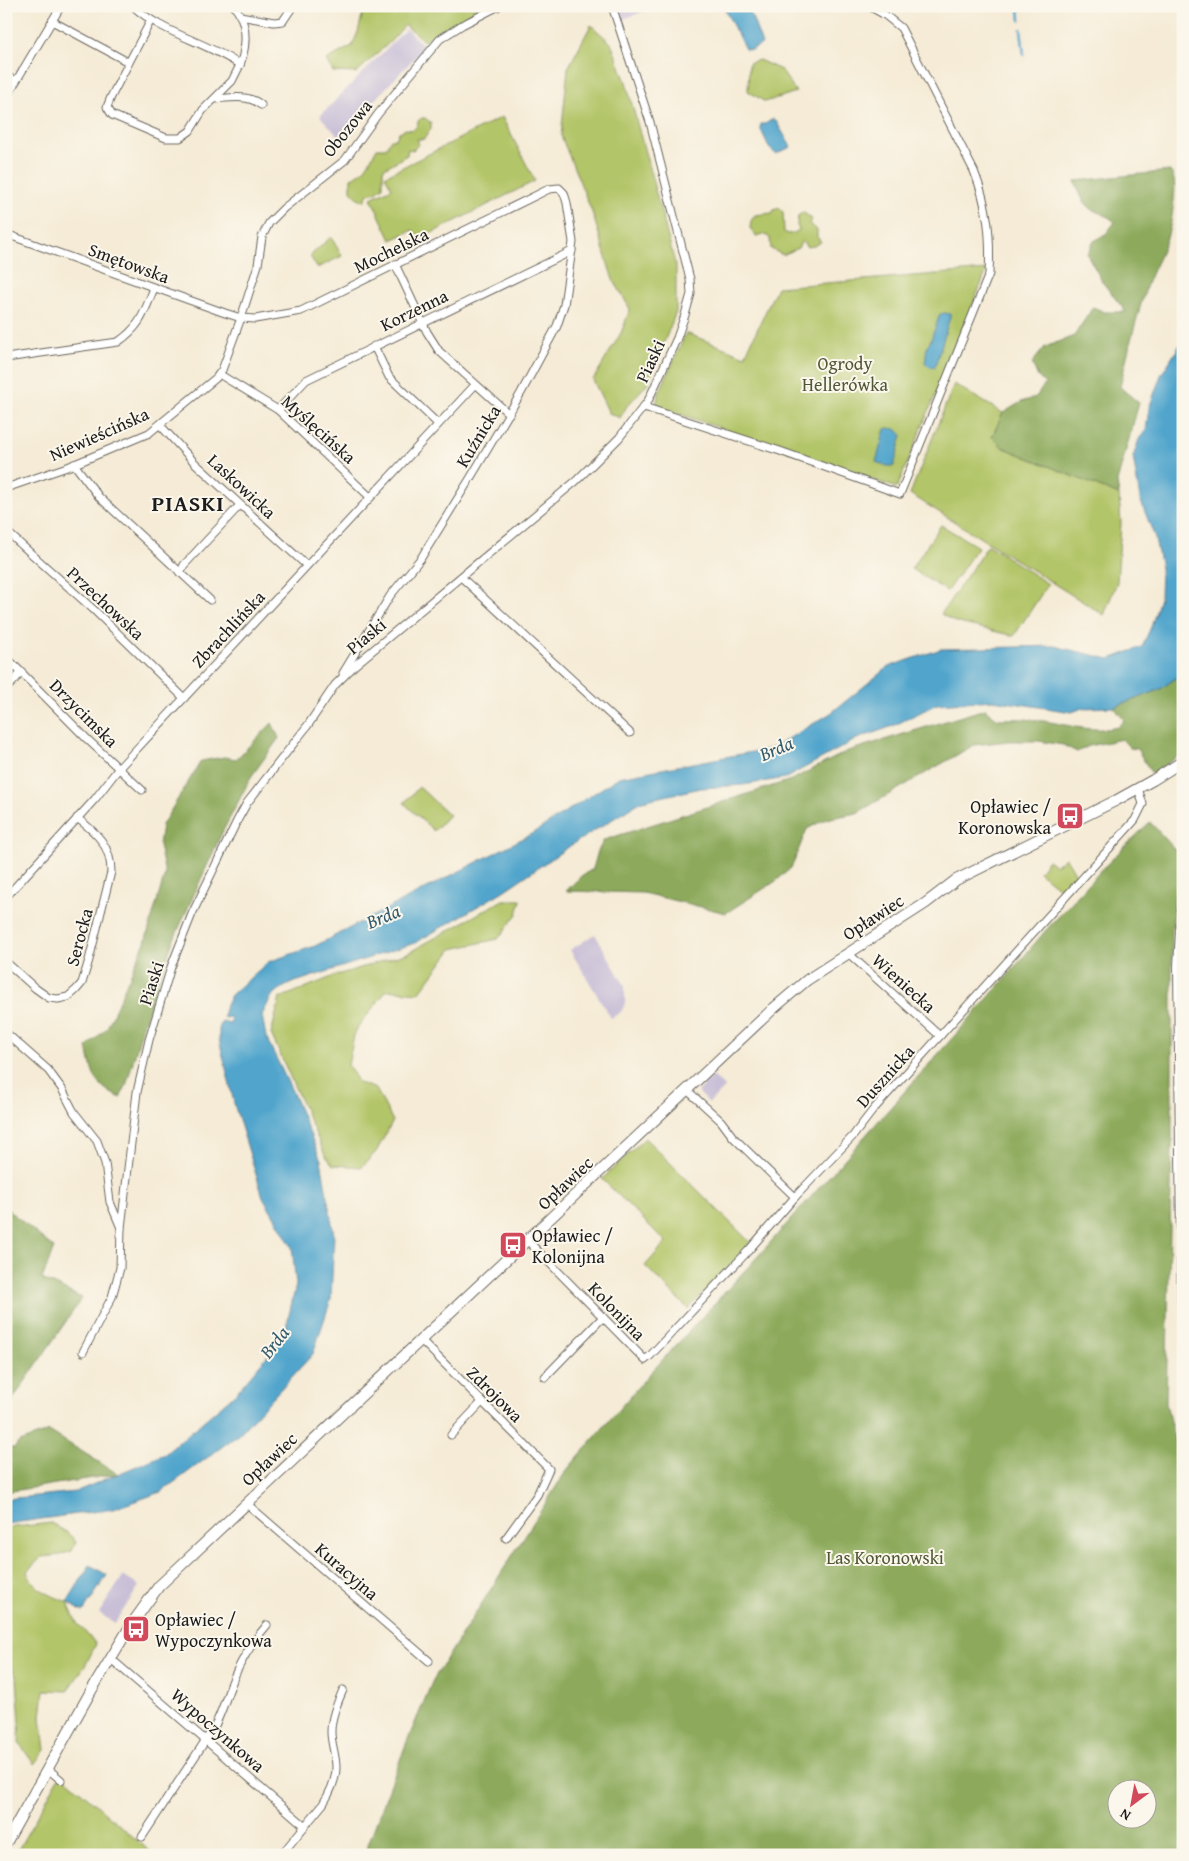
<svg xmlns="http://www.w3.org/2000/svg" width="1189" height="1861" font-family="'Gentium Book Plus',serif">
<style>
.industrial{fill:#c9bfd7}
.green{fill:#b2c568;stroke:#677042}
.forest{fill:#8daa5c;stroke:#54633c;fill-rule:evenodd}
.water{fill:#51a5cc;stroke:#366074}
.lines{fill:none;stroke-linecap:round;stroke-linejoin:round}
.stream{stroke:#51a5cc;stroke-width:2.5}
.street-casing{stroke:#68645d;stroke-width:9}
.secondary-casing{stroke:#68645d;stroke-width:12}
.street{stroke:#fff;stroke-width:7}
.secondary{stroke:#fff;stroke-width:10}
.labels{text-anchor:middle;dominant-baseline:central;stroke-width:4;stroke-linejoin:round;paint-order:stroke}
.street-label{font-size:18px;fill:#1c1c1c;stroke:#fbf7ec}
.park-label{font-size:18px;fill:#505737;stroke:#fbf7ec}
.poi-label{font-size:18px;fill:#1c1c1c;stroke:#fbf7ec;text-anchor:start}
.water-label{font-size:19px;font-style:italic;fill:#345a6b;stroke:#fbf7ec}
.district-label{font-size:22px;font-weight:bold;letter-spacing:1px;fill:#1c1c1c;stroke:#fbf7ec}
</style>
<rect width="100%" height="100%" fill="#fbf7ec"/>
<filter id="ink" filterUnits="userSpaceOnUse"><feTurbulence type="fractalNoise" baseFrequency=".02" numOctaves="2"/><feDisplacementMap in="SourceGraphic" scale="10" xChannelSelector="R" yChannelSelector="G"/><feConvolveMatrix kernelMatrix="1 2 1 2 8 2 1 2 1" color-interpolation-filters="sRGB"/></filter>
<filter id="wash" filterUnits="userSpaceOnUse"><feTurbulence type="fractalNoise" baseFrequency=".0096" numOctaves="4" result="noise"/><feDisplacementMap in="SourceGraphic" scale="20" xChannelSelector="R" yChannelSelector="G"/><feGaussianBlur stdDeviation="1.12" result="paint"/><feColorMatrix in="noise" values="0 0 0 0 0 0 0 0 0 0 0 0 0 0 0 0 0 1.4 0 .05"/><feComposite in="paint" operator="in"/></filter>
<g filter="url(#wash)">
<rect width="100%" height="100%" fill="#f5ebd6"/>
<g class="industrial">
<path d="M616,6H658L621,20Z"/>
<path d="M406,29L425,47L339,137L320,116Z"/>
<path d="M595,934L625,986V1005L620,1013L611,1018L570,950Z"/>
<path d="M713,1076L725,1088L709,1103L698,1092Z"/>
<path d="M123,1576L139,1586L115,1623L99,1613Z"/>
</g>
<g class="green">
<path d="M372,6H482L424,41L405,25L391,41L356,73L333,72L326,60L352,46L358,32L363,12Z"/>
<path d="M591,25L611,43L626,82L676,267V312L648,383L627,406L620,418L609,413L593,380L621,333L630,309L612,277L592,212L561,136L568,68Z"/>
<path d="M759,60L781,70L796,92L765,102L748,91L749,63Z"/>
<path d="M502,117L535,181L418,240L413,230L391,240L371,198L392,188L385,176Z"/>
<path d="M422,118H425L431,123V129L424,139H417L419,144L413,150L408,149L407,155L383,169V187L376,192L368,194L364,201L358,198L351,191V178C365,174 370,160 377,148H386L391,139H396L399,132L406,129L413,130L417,126L418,121Z"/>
<path d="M779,208L783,212L784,232C790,236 794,233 799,230L797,225L798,216L803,212L812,219L809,223L817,230V237L821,242L814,246L807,247L802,241L798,248L783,255L771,249L770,238L764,234L756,236L750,228L751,221L755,215L772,213L774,210Z"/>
<path d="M331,237L342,256L317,268L310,256Z"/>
<path d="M987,270L897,488L656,406L658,395L686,333L745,356L777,287Z"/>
<path d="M954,384L1003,413L992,437L1002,447L1119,495L1121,523L1117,582L1104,615L910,494Z"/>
<path d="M941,525L978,547L947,591L911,569Z"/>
<path d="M988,545L1048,584L1014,636L955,622L941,614Z"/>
<path d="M419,787L449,815L434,831L404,803Z"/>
<path d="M1066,858L1077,876L1063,891L1039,872L1048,860L1055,865Z"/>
<path d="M503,900H521L517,914L498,939L452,949L419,993L387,990L355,1031L348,1065L359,1083L376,1089L393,1121L376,1152L362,1167L333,1165L325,1155L271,1034L280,998L334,976L408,953Z"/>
<path d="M645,1138L751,1243L688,1309L645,1266L666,1242L602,1179Z"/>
<path d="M51,1523L68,1533L76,1542L72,1551L60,1555L42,1557L27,1571C32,1589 51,1595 67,1602L77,1623L96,1644L85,1666L68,1691L44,1690L41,1717L45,1750L34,1764L19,1743L20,1722L17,1678L10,1665H6V1528Z"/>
<path d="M61,1774L154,1855H15Z"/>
</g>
<g class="forest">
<path d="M1170,171C1176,178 1175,190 1174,200C1172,217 1170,233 1163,248C1157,263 1149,276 1145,291C1135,322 1127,355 1120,387L1139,403L1117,482L1119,495L1002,447L992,437L1003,413L1021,402L1036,397L1045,384L1038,377L1032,363L1045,347L1074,336L1093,307L1105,312H1126L1103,283L1087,254L1094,241L1105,235L1115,222C1107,215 1101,214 1093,210C1083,204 1079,192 1075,181Z"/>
<path d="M1183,673V698L1178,704L1183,707V753L1152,774L1137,749L1130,748L1122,739L1089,746L1077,752L1063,745L1038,741H1008L974,745L857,813L826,819L807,829L791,868L776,881L726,913L643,893L566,891L581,876L593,869L598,851L604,840L791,780L848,751L985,709L998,719C1014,718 1028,719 1044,721C1070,725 1092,733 1118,727L1124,720L1114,707L1159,690Z"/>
<path d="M272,723L279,738L251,777L221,835L173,941L143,1026L126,1086L120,1098C93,1084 93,1075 87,1047L107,1028L145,942L165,874L159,845L162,825L201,761L224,757L236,759Z"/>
<path d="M1150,822L1182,857L1172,927V1145L1166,1403L1183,1479V1855H364L406,1744L433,1680L566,1471L644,1380L760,1254L1004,980L1046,930L1107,864ZM1146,1788V1818H1116V1788Z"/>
<path d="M6,1208L54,1248L42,1279L82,1298L7,1408Z"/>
<path d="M49,1431L118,1474L6,1492V1448H15L18,1443Z"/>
</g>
<g class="water">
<path d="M723,6H748L762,44L751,50L745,49Z"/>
<path d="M773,119L776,121L791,147L776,154L770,149L760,128L761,124H765Z"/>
<path d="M945,313L950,314V317L935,367H931L925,364L927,345L930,342L940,314Z"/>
<path d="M1183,340V673L1159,690L1114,707L1083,708L1072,712L993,700L937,704L893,726L857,739L786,778L743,785L701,788L642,801L576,842L502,892L415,943L289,984L273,994L262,1015L266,1037L292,1091L321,1160L334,1235L331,1299L313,1354L238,1435L161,1492L113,1509L6,1524V1499L75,1492L165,1454L235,1394L284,1336L296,1285L292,1247L263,1197L235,1107L219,1039V1029L222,1021L230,1023L231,1020L230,1017L224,1018L223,1016L226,1005L231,995L268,962L315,946L535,832L619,777L773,748L831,713L888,667L941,649L1054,646L1110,659L1142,647L1151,627L1160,598L1161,568L1155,538L1140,499L1133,457L1139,439L1146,430L1149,408L1161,375Z"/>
<path d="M888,428L896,429L902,435L894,466H887L876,462L885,429Z"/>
<path d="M90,1565L107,1575L83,1612L67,1602Z"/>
</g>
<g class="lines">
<g class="stream">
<path d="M1019,6L1020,20"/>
<path d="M1021,29L1024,55"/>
</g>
</g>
</g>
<g filter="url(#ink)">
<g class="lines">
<g class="street-casing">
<g id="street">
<path d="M133,6C163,34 207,42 240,65L232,81L203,110L190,131L180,138H166L112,115L107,107L111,97L151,20"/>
<path d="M234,6C248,23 247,45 240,65"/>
<path d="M240,16L274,22L283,21L293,6"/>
<path d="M52,21L128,62"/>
<path d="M6,76L16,81"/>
<path d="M6,98L61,6"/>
<path d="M215,99C230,98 248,94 261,105"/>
<path d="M6,234L225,313L241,318L255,319L301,311L549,189L559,188L564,193L567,203L573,242L564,305L557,326L521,393L471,477L421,558L390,596L343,673"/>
<path d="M395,264L427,332L439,351L509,414"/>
<path d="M374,346L389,377L438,424"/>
<path d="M6,358L118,342C141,326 144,313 154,288"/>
<path d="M219,374L278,410L370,497"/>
<path d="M644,407L780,451L900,494L989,274C991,236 988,206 974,171L901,28L885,15L869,6"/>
<path d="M278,410L306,380L572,251"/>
<path d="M160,425L195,463L306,565"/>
<path d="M74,464L99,497L210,600"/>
<path d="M6,488L70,466L149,433L216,378L222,370L241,318L258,265L262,237L269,223L284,208L345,160L378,114L440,39L462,25L499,6"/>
<path d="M6,531L94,610L184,698"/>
<path d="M180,573L184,565L240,505"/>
<path d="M461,577L630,733"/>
<path d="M6,657L87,739L142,790"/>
<path d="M6,689L22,672"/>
<path d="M6,897L95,799L119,768L475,385"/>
<path d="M848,953L940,1036"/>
<path d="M6,962L35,988L49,998L58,999L68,997L76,990L82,983L89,960L111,872C111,846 97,833 77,818"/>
<path d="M6,1033L48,1070L62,1089L74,1112L97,1141L105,1163L110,1202L121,1228"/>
<path d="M795,1197L853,1136L873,1110L1135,820L1143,804L1138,788"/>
<path d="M527,1240L645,1360L650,1356L748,1251L795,1197L733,1137L721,1121L687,1090"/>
<path d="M420,1339L549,1469L537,1495L506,1538"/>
<path d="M83,1352L112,1297L120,1268L121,1228L137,1092L149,1040L171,967L192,914L237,821L247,803L308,725L335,685L355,665L576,481L619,438L648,401L677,338L685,315L691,294L690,279L650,122L612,6"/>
<path d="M545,1377L603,1317"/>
<path d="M451,1435L482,1402"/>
<path d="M246,1503L429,1661"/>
<path d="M110,1658L305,1826"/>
<path d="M48,1769L61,1780"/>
<path d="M142,1837L213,1729C221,1715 225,1700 231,1685C238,1665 253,1641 267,1625"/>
<path d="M281,1855L323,1804C330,1793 336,1780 336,1767C336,1755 331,1744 331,1732C331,1717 337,1704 343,1690"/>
</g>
</g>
<g class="secondary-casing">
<g id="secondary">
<path d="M1183,898L1179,966L1183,1332"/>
<path d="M6,1843L91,1691L131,1625L159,1586L774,1008L807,980L926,903L956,880L1117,800L1153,780L1183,761"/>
</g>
</g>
<use href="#street" class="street"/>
<use href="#secondary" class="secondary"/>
</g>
</g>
<defs>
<g id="bus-square" transform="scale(1.4375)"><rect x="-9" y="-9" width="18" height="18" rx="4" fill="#d1495b" stroke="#fbf7ec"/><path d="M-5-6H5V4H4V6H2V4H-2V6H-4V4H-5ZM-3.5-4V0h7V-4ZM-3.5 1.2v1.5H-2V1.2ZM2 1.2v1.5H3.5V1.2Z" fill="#fff"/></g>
</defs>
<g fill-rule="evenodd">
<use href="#bus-square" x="1070" y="816"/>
<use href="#bus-square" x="513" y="1245"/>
<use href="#bus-square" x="136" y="1629"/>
</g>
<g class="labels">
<g class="street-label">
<text transform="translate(347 128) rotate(-51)">Obozowa</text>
<text transform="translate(391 250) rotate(-26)">Mochelska</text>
<text transform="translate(129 263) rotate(20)">Smętowska</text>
<text transform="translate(414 310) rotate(-26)">Korzenna</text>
<text transform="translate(650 361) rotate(-65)">Piaski</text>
<text transform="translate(319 429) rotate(42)">Myślęcińska</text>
<text transform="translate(99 434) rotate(-24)">Niewieścińska</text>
<text transform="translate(478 436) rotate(-59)">Kuźnicka</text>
<text transform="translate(242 486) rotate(43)">Laskowicka</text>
<text transform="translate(106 603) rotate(43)">Przechowska</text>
<text transform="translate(228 629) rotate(-47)">Zbrachlińska</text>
<text transform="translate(366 636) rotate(-40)">Piaski</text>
<text transform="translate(84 713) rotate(45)">Drzycimska</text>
<text transform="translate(873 917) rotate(-33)">Opławiec</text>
<text transform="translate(79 937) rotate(-75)">Serocka</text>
<text transform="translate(151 983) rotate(-72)">Piaski</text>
<text transform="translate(904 983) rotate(42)">Wieniecka</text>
<text transform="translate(885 1076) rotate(-48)">Dusznicka</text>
<text transform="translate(565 1183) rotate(-43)">Opławiec</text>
<text transform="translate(617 1311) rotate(46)">Kolonijna</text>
<text transform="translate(495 1394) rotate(45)">Zdrojowa</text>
<text transform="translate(269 1459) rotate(-43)">Opławiec</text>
<text transform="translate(347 1571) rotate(41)">Kuracyjna</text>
<text transform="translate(218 1730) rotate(41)">Wypoczynkowa</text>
</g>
<g class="park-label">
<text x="845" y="363">Ogrody<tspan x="845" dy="21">Hellerówka</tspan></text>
<text x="885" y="1557">Las Koronowski</text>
</g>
<g class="poi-label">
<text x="1051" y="806" text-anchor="end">Opławiec /<tspan x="1051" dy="21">Koronowska</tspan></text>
<text x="532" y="1235">Opławiec /<tspan x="532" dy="21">Kolonijna</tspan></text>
<text x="155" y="1619">Opławiec /<tspan x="155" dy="21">Wypoczynkowa</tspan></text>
</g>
<g class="water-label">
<text transform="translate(776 748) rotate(-23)">Brda</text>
<text transform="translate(383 916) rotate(-22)">Brda</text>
<text transform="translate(274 1342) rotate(-52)">Brda</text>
</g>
<g class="district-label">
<text x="188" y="503">PIASKI</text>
</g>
</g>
<rect width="1189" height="1861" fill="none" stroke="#fbf7ec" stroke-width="25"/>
<g transform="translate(1132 1804) rotate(212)"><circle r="24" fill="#fbf7ec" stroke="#a29f99"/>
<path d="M0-4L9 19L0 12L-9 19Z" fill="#d1495b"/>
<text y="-8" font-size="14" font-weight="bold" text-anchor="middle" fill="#1c1c1c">N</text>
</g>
</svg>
